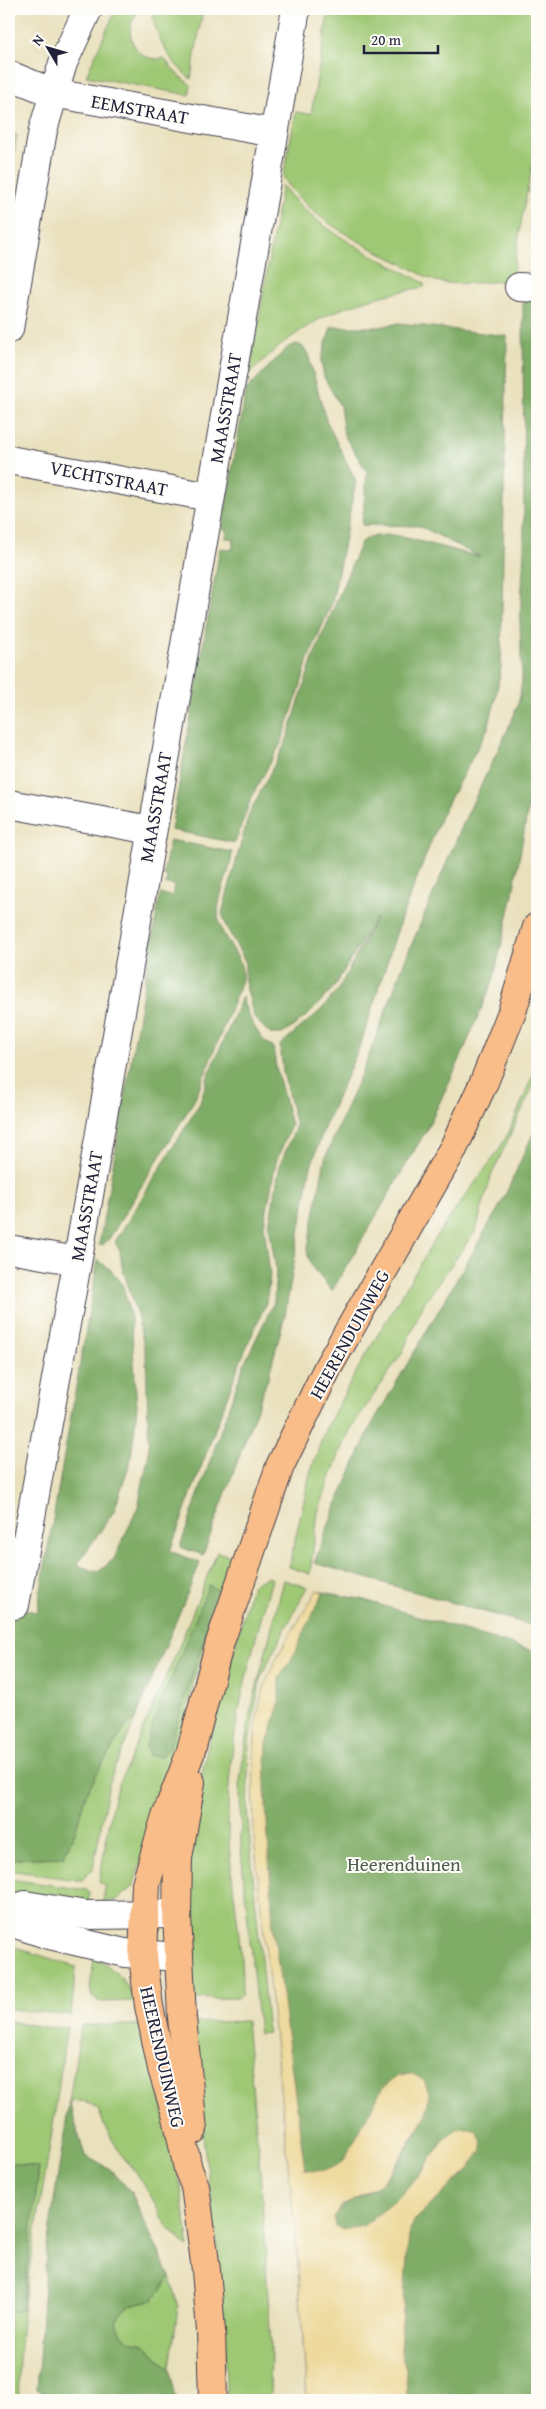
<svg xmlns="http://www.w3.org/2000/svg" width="546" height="2409" font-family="'Gentium Book Plus',serif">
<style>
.green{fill:#9fc874;stroke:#607558;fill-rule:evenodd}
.forest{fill:#7fac66;stroke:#506750}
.sand{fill:#eeda9e;stroke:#887e6c}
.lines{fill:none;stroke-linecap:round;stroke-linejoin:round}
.minor-casing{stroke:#403e4e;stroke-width:30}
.major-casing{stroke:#403e4e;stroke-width:30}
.minor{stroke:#fff;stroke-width:28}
.major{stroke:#f8bd89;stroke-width:28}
.labels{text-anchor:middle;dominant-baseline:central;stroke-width:4;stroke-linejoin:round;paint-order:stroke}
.street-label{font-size:19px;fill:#22223b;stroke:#fdfcf7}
.park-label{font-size:19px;fill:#4e5c4f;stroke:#fdfcf7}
</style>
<rect width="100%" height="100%" fill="#fdfcf7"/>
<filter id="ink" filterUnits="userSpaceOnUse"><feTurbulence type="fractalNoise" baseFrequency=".02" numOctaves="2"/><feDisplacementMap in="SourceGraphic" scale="10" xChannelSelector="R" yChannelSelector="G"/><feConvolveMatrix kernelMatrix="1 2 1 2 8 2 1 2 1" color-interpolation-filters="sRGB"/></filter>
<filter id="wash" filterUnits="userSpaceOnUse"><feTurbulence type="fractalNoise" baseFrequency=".0096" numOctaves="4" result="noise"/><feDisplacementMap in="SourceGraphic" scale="20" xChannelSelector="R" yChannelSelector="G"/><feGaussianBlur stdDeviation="1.12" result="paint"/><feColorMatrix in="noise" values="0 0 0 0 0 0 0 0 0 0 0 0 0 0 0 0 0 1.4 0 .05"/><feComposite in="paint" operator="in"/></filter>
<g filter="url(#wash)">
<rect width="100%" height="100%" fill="#e9e0bc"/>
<g class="green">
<path d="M116,9H142C118,26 134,66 164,58L176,73L191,85L189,95L86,76Z"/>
<path d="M152,9H203L191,79C170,62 154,36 152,9Z"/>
<path d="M329,9H537V143L522,217L512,281C493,281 458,286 440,282C427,279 417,271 405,265C361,243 310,220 283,177L296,112L311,114Z"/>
<path d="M9,133L17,135L9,181Z"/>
<path d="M282,185C317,232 375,255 424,283V287C345,302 307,317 249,374Z"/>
<path d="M537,1065V1078L491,1176L476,1230L424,1303L402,1353L352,1427L341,1449L318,1512L310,1574L289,1567L310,1473L325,1430L361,1363L438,1234L498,1151L509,1132Z"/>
<path d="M217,1552L233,1557L194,1680L171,1778L133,1886L118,1899L103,1904L105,1886L99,1882L114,1796L178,1649ZM219,1591L169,1748L160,1757L149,1755L146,1746L168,1685Z"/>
<path d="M267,1577L272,1579C250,1658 227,1738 228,1820C229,1878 243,1936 242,1994L237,1998L188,1999L190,1827L207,1750L252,1585Z"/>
<path d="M284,1580L307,1587L261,1676L249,1742L247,1811L268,2033L259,2034L241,1851L240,1780L249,1717Z"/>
<path d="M135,1720L109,1782L93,1869L82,1880H76L9,1870V1859L63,1857L75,1832L86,1794L101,1766L126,1726Z"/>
<path d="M9,1879L87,1890L90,1893L87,1906L9,1892Z"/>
<path d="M9,1945L76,1967L71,2015L9,2009Z"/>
<path d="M97,1957L119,1975L138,2001L100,2002L92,1997L90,1988L94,1958Z"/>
<path d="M9,2021L50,2028L67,2026C59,2084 51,2142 41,2200C30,2267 16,2332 19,2400H9V2313L22,2310L39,2168L9,2162Z"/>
<path d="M246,2021L261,2181L271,2347L270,2400H226C227,2273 202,2149 189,2023Z"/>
<path d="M81,2025H144L181,2187L189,2248L169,2229L143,2182L120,2153L104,2125L98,2108L84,2101L69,2102Z"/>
<path d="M170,2277L178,2307L170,2369L144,2344L130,2341L122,2334L116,2323L120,2312L133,2304L153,2300Z"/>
</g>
<g class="forest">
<path d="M523,297H537V705L534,765L527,815L512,899L493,981L461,1057L427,1129L332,1291L312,1267L307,1252L325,1158L369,1055L405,960L466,817L512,720L519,701L522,680L520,621L524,551Z"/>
<path d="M399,323L507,336L501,666L495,702L488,728L442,814L401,919L361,1043L324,1128L310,1170L285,1315L268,1378L203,1555L180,1547L244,1364L274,1302L276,1269L269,1226L280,1165L296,1126L283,1072L280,1045L320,1011L338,990L376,918L334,987L309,1014L290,1029L282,1034H270L254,1017L245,982V961L227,928L222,913L249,814L286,742L314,655L361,542C370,535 384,535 395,535L480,557L420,526L362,525L367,472L344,435L340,406L324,377L321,361L331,327H380Z"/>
<path d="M296,344L302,346L308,354L326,420L356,481L332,603L308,659L300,688L281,743L251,798L235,843L171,830L220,548L232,550L234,539L226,538L227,530L222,529L246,390L288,347Z"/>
<path d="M170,840L232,852C231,877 211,903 221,928C228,947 245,958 242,980L195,1099L109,1239L103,1245H99L160,894L172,896L174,885L166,884L167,876L163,875Z"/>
<path d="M242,997C246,1012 258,1040 273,1047L276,1067L291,1125L276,1162L264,1225L270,1275L266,1303L240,1362L170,1551L200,1563L135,1720L126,1726L101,1766L86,1794L75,1832L63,1857L9,1859V1607L37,1612L98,1260L111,1270L123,1286L131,1318L137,1407L131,1459L114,1511L77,1565L98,1572L114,1559L138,1507L149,1453L146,1356L137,1315L122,1266L120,1251L115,1242L200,1103L208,1076Z"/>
<path d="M537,1125V1627L314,1563L336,1506L371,1426L502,1202Z"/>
<path d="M209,1585L219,1591L169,1749L160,1757L149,1755L146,1746L157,1713Z"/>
<path d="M323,1592L361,1599L537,1652V2400H407L406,2369L400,2349L409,2232L415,2219L469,2169L443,2141C421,2173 398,2205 364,2225C358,2228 349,2229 342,2230L336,2226L334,2217C346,2198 365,2197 380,2184C400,2167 412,2138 426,2116L351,2150L337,2167L322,2172L305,2170L273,1927L265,1788L267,1744L279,1704V1677L289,1663Z"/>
<path d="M69,2102L85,2156L110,2169L131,2192L170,2277L153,2300C136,2303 122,2305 116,2323L122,2334L130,2341L144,2344L170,2369L176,2400H57L37,2389L46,2254Z"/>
<path d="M9,2162L39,2168L22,2310L9,2313Z"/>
</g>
<path class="sand" d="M317,1590L323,1592L289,1664L279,1677V1704L267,1744L265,1788L273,1927L305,2170C321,2172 332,2171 344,2160L383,2087L399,2075L413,2074L424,2081L429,2094L426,2116L394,2167L380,2184L340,2207L334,2217L336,2226L342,2230L363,2226L394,2202L421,2173L443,2141L457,2129L469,2128L476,2130L481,2139L482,2150L469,2169L415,2219L409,2232L400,2349L406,2369L407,2400H307L297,2251L254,1838C254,1793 250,1727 265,1685C277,1652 299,1621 317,1590Z"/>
</g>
<g filter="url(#ink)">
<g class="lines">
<g class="minor-casing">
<g id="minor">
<path d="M9,75L53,93L274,133"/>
<path d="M519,287L537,288"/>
<path d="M9,329L43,130L63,63L88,9"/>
<path d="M9,460L210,497"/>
<path d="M9,804L151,830"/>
<path d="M9,1249L77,1261"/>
<path d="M15,1605L80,1247L296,9"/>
<path d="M9,1912L19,1925L49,1935L125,1953L178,1957"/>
<path d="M11,1913L25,1905L86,1915L177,1914"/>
</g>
</g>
<g class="major-casing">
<g id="major">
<path d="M191,1782L178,1858L177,1914L182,2018L193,2130"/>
<path d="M213,2400L211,2331L206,2270L195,2186L188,2169L177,2117L162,2069L149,2006L143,1956L146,1884L166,1816L190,1754L220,1642L280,1466L328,1367L454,1147L484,1082L512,1012L537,927"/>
</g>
</g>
<use href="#minor" class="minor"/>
<use href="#major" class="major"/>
</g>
</g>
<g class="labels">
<g class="street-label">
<text transform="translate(140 109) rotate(10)">EEMSTRAAT</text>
<text transform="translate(225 408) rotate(-80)">MAASSTRAAT</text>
<text transform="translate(109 478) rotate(11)">VECHTSTRAAT</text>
<text transform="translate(155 807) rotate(-80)">MAASSTRAAT</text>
<text transform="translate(86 1206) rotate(-80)">MAASSTRAAT</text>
<text transform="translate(349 1334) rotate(-61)">HEERENDUINWEG</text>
<text transform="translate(163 2057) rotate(77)">HEERENDUINWEG</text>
</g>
<g class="park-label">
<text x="404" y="1864">Heerenduinen</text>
</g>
</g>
<rect width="546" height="2409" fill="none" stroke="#fdfcf7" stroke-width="30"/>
<g transform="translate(48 48) rotate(308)" stroke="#fdfcf7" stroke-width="4" paint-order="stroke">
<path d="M0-4L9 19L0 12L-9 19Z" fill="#22223b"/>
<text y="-8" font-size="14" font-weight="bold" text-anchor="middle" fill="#22223b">N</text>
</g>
<path d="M364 45v8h74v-8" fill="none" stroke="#22223b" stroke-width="2.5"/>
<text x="371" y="45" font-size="15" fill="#22223b" stroke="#fdfcf7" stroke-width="4" paint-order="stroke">20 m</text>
</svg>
